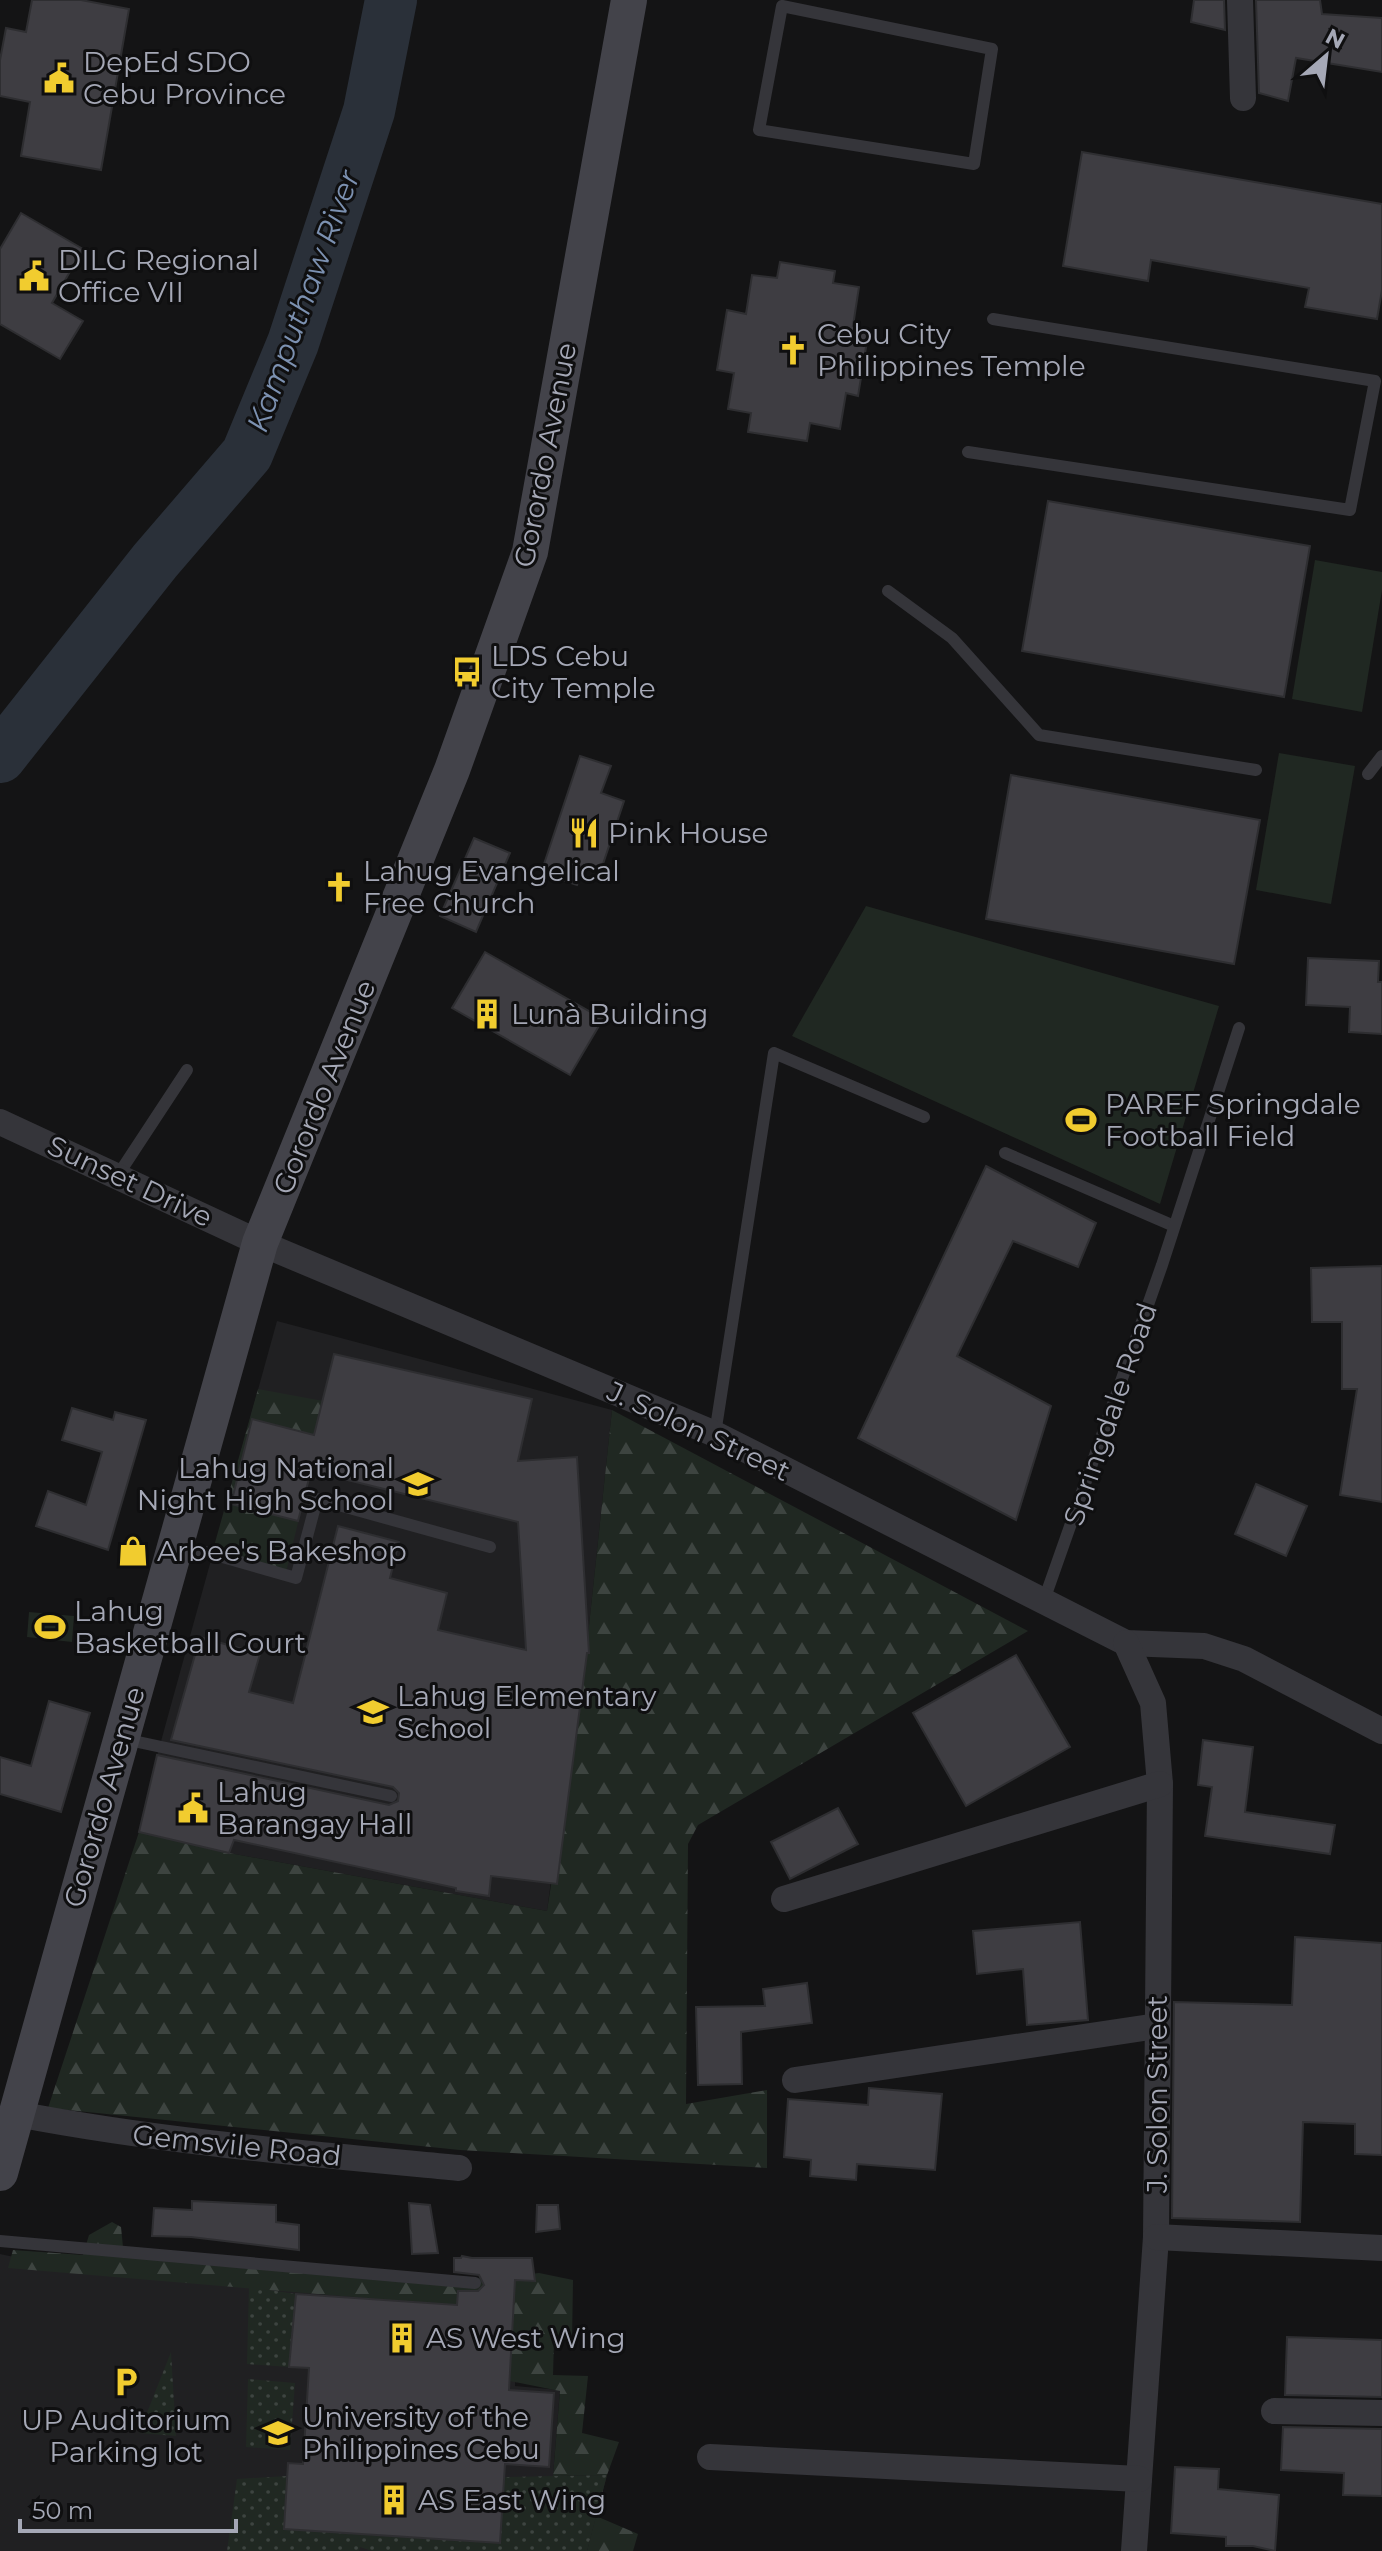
<svg xmlns="http://www.w3.org/2000/svg" width="1382" height="2551" font-family="Montserrat,sans-serif">
<style>
.built{fill:#202022}
.grass{fill:url(#grass-dots)}
.forest{fill:url(#forest-firs)}
.garden{fill:#202822}
.lines{fill:none;stroke-linecap:round;stroke-linejoin:round}
.river{stroke:#2a3039;stroke-width:52}
.building{fill:#3e3d42;stroke:#2e2e31;stroke-width:2}
.lane{stroke:#35353a;stroke-width:12}
.street{stroke:#35353a;stroke-width:26}
.secondary{stroke:#43434a;stroke-width:36}
.labels{text-anchor:middle;dominant-baseline:central;stroke-width:6;stroke-linejoin:round;paint-order:stroke}
.poi-label{font-size:28px;fill:#a5a8b6;stroke:#0f0f10;text-anchor:start}
.street-label{font-size:28px;fill:#a5a8b6;stroke:#0f0f10}
.water-label{font-size:30px;font-style:italic;fill:#7c91b1;stroke:#0f0f10}
</style>
<defs>
<pattern id="grass-dots" width="8" height="8" patternUnits="userSpaceOnUse" patternTransform="scale(2)"><rect width="8" height="8" fill="#202822"/><path d="M2 2h.1M6 6h.1" fill="none" stroke="#3d4440" stroke-width="1.8" stroke-linecap="round"/></pattern>
<pattern id="forest-firs" width="22" height="20" patternUnits="userSpaceOnUse" patternTransform="scale(2)"><rect width="22" height="20" fill="#202822"/><path d="M5 1l3.5 6h-7zM16 11l3.5 6h-7z" fill="#3d4440"/></pattern>
</defs>
<rect width="100%" height="100%" fill="#141415"/>
<g class="built">
<path d="M277,1321L612,1410L584,1673L564,1782L547,1911L229,1853L234,1840L155,1763Z"/>
<path d="M0,2254L28,2260L519,2300L515,2386L560,2390L553,2476L607,2475L587,2551H0Z"/>
</g>
<g class="grass">
<path d="M249,2287L296,2294L289,2367L247,2364Z"/>
<path d="M171,2352L176,2436L139,2433Z"/>
<path d="M248,2379L295,2383L290,2450L246,2447Z"/>
<path d="M607,2475L587,2551H372L360,2547L359,2551H227L237,2479L287,2476L284,2529L500,2543L504,2477Z"/>
</g>
<g class="forest">
<path d="M258,1389L323,1401L319,1436L285,1576L211,1557Z"/>
<path d="M612,1410L1028,1631L698,1825L688,1844L686,2104L767,2090V2168L460,2150L48,2108L139,1832L229,1853L547,1911L584,1673Z"/>
<path d="M112,2222L121,2227L123,2247L489,2279L539,2273L573,2280L572,2341L554,2340L553,2375L588,2376L582,2433L619,2442L607,2475L553,2476L560,2391L510,2381L513,2309C344,2297 176,2282 8,2268L13,2250L83,2255L89,2235Z"/>
<path d="M596,2516L638,2534L633,2551H587Z"/>
</g>
<g class="garden">
<path d="M1315,560L1382,572V590L1362,712L1292,699Z"/>
<path d="M1279,753L1355,766L1331,904L1256,890Z"/>
<path d="M866,906L1219,1006L1160,1204L792,1036Z"/>
<path d="M29,1612L74,1616L72,1642L27,1637Z"/>
</g>
<g class="lines">
<path class="river" d="M0,757L155,561L247,454L293,343L369,111L391,0"/>
</g>
<g class="building">
<path d="M32,0H81L129,9L101,170L21,156L30,102L0,96V60L6,28L26,32Z"/>
<path d="M1194,0H1224L1225,30L1191,22Z"/>
<path d="M1256,0H1320L1322,14L1382,18V72L1296,58L1288,101L1259,93Z"/>
<path d="M1082,152L1382,204V290L1377,319L1305,307L1309,288L1151,260L1148,281L1063,266Z"/>
<path d="M21,213L83,249L52,303L83,321L60,359L0,324V249Z"/>
<path d="M780,262L835,271L833,283L859,287L853,326L869,329L858,396L846,393L840,429L810,423L807,441L748,432L751,413L728,409L734,373L717,370L727,310L746,314L752,275L777,278Z"/>
<path d="M1048,501L1310,546L1284,697L1022,651Z"/>
<path d="M580,756L611,766L601,793L624,801L601,870L584,865L577,885L541,873Z"/>
<path d="M1011,775L1260,820L1234,964L986,919Z"/>
<path d="M474,838L510,853L476,932L440,916Z"/>
<path d="M485,952L603,1019L570,1075L452,1008Z"/>
<path d="M1308,958L1379,961L1378,982H1382V1034L1349,1032L1350,1007L1306,1005Z"/>
<path d="M986,1166L1096,1223L1078,1267L1013,1241L957,1356L1051,1406L1016,1520L858,1438Z"/>
<path d="M1382,1266V1502L1340,1495L1357,1389H1342V1322H1312L1311,1268Z"/>
<path d="M334,1354L532,1399L518,1461L577,1457L589,1653H587L557,1884L491,1876L489,1896L456,1891V1888L234,1840L229,1853L139,1832L157,1755L389,1805L398,1801L399,1793L393,1787L171,1740L200,1637L260,1654L249,1692L293,1703L338,1526L399,1542L390,1578L447,1593L438,1630L526,1650L518,1522L311,1471L298,1521L231,1504L252,1419L314,1435Z"/>
<path d="M72,1408L113,1420L115,1412L146,1420L108,1550L36,1526L48,1491L86,1505L102,1452L62,1440Z"/>
<path d="M1256,1484L1307,1506L1286,1556L1235,1534Z"/>
<path d="M1016,1655L1070,1747L966,1806L913,1713Z"/>
<path d="M49,1701L90,1713L61,1812L0,1794V1757L31,1766Z"/>
<path d="M1203,1740L1253,1747L1245,1812L1335,1825L1330,1854L1205,1836L1212,1787L1198,1785Z"/>
<path d="M838,1808L858,1844L790,1879L771,1842Z"/>
<path d="M1080,1922L1088,2020L1027,2025L1023,1969L977,1974L973,1931Z"/>
<path d="M1295,1937L1382,1943V2155L1355,2154V2124L1303,2122L1300,2222L1172,2218L1174,2002L1292,2005Z"/>
<path d="M807,1983L812,2023L741,2032L742,2084L698,2085L696,2007L765,2006L763,1989Z"/>
<path d="M869,2088L942,2094L935,2170L857,2164L856,2180L810,2176L811,2160L784,2157L788,2099L868,2105Z"/>
<path d="M192,2201L276,2205V2222L299,2225V2250L191,2237L152,2236L154,2208L192,2210Z"/>
<path d="M409,2203L430,2205L438,2253L412,2254Z"/>
<path d="M537,2205H558L560,2229L536,2232Z"/>
<path d="M462,2256L472,2258H532L535,2281L515,2280L509,2390L554,2393L549,2467L505,2464L500,2543L284,2529L288,2463L303,2464L309,2368L289,2367L296,2294L457,2305L458,2291H478L484,2285L479,2275L454,2272V2258H461Z"/>
<path d="M1287,2337L1382,2340V2397L1285,2395Z"/>
<path d="M1283,2427L1382,2429V2496L1343,2495L1344,2473L1281,2470Z"/>
<path d="M1175,2467L1219,2469L1218,2489L1279,2495L1275,2551L1253,2546H1226V2537L1171,2533Z"/>
</g>
<g class="lines">
<g class="lane">
<path d="M782,6L992,49L974,164L759,130Z"/>
<path d="M968,452L1350,510L1375,381L993,319"/>
<path d="M888,591L952,638L1039,735L1256,770"/>
<path d="M1368,774L1382,756"/>
<path d="M1005,1153L1174,1226"/>
<path d="M118,1175L187,1070"/>
<path d="M715,1434L774,1053L924,1117"/>
<path d="M177,1544L296,1578L317,1499L490,1547"/>
<path d="M1043,1603L1162,1265L1239,1028"/>
<path d="M124,1739L391,1796"/>
<path d="M0,2241L475,2283"/>
</g>
<g class="street">
<path d="M1240,0L1243,98"/>
<path d="M0,1122L260,1243L715,1434L1126,1643L1204,1646L1244,1659L1382,1731"/>
<path d="M1126,1643L1153,1703L1160,1784L1156,2237L1134,2551"/>
<path d="M784,1899L1160,1784"/>
<path d="M795,2080L1157,2026"/>
<path d="M17,2114C163,2142 311,2154 459,2168"/>
<path d="M1156,2237L1382,2248"/>
<path d="M1274,2411L1382,2413"/>
<path d="M710,2457L1139,2479"/>
</g>
<path class="secondary" d="M0,2173L260,1243L452,770L530,552L629,0"/>
</g>
<defs>
<g id="civic-bare" transform="scale(2.4)"><path d="M-.6-6.5H3V-4.5H.6V-3L4-1V1h2V6H-6V1h2V-1L-.6-3ZM-1.2 2.5V6h2.4V2.5Z" fill="#f1cc2f" stroke="#0f0f10" stroke-width="2.5" paint-order="stroke"/></g>
<g id="church-bare" transform="scale(2.4)"><path d="M-1.2-6h2.4v3.5h3.3v2.4h-3.3V6h-2.4V-.1h-3.3v-2.4h3.3Z" fill="#f1cc2f" stroke="#0f0f10" stroke-width="2.5" paint-order="stroke"/></g>
<g id="bus-bare" transform="scale(2.4)"><path d="M-5-6H5V4H4V6H2V4H-2V6H-4V4H-5ZM-3.5-4V0h7V-4ZM-3.5 1.2v1.5H-2V1.2ZM2 1.2v1.5H3.5V1.2Z" fill="#f1cc2f" stroke="#0f0f10" stroke-width="2.5" paint-order="stroke"/></g>
<g id="restaurant-bare" transform="scale(2.4)"><path d="M-5-6h1v4h1v-4h1v4h1v-4h1v5L-1.5 .5V6h-2V.5L-5-1ZM5-6V6H3V1.5H1.5Q1.5-4 5-6Z" fill="#f1cc2f" stroke="#0f0f10" stroke-width="2.5" paint-order="stroke"/></g>
<g id="building-bare" transform="scale(2.4)"><path d="M-4-6H4V6H1V3H-1V6H-4ZM-2.5-4.3h1.7v1.8h-1.7ZM.8-4.3h1.7v1.8H.8ZM-2.5-1h1.7V.8h-1.7ZM.8-1h1.7V.8H.8Z" fill="#f1cc2f" stroke="#0f0f10" stroke-width="2.5" paint-order="stroke"/></g>
<g id="stadium-bare" transform="scale(2.4)"><path d="M0-5a6.5 5 0 1 0 0 10a6.5 5 0 1 0 0-10ZM-3.5-1.8h7v3.6h-7Z" fill="#f1cc2f" stroke="#0f0f10" stroke-width="2.5" paint-order="stroke"/></g>
<g id="school-bare" transform="scale(2.4)"><path d="M0-5L7-2L0 1L-7-2ZM-4 1L0 2.5L4 1V4Q0 6-4 4Z" fill="#f1cc2f" stroke="#0f0f10" stroke-width="2.5" paint-order="stroke"/></g>
<g id="shop-bare" transform="scale(2.4)"><path d="M-5-2.5h2.3a2.7 3.5 0 0 1 5.4 0H5L5.5 6h-11ZM-1.5-2.5h3a1.5 2.3 0 0 0-3 0Z" fill="#f1cc2f" stroke="#0f0f10" stroke-width="2.5" paint-order="stroke"/></g>
<g id="parking-bare" transform="scale(2.4)"><path d="M-3.5-5.5H1a3.5 3.5 0 0 1 0 7H-1V5.5H-3.5ZM-1-3.4V-.6H.8a1.4 1.4 0 0 0 0-2.8Z" fill="#f1cc2f" stroke="#0f0f10" stroke-width="2.5" paint-order="stroke"/></g>
<g id="university-bare" transform="scale(2.4)"><path d="M0-5L7-2L0 1L-7-2ZM-4 1L0 2.5L4 1V4Q0 6-4 4Z" fill="#f1cc2f" stroke="#0f0f10" stroke-width="2.5" paint-order="stroke"/></g>
</defs>
<g fill-rule="evenodd">
<use href="#civic-bare" x="59" y="78"/>
<use href="#civic-bare" x="34" y="276"/>
<use href="#church-bare" x="793" y="350"/>
<use href="#bus-bare" x="467" y="672"/>
<use href="#restaurant-bare" x="584" y="833"/>
<use href="#church-bare" x="339" y="887"/>
<use href="#building-bare" x="487" y="1014"/>
<use href="#stadium-bare" x="1081" y="1120"/>
<use href="#school-bare" x="418" y="1484"/>
<use href="#shop-bare" x="133" y="1551"/>
<use href="#stadium-bare" x="50" y="1627"/>
<use href="#school-bare" x="373" y="1712"/>
<use href="#civic-bare" x="193" y="1808"/>
<use href="#building-bare" x="402" y="2338"/>
<use href="#parking-bare" x="126" y="2382"/>
<use href="#university-bare" x="278" y="2433"/>
<use href="#building-bare" x="394" y="2500"/>
</g>
<g class="labels">
<g class="poi-label">
<text x="83" y="62">DepEd SDO<tspan x="83" dy="32">Cebu Province</tspan></text>
<text x="58" y="260">DILG Regional<tspan x="58" dy="32">Office VII</tspan></text>
<text x="817" y="334">Cebu City<tspan x="817" dy="32">Philippines Temple</tspan></text>
<text x="491" y="656">LDS Cebu<tspan x="491" dy="32">City Temple</tspan></text>
<text x="608" y="833">Pink House</text>
<text x="363" y="871">Lahug Evangelical<tspan x="363" dy="32">Free Church</tspan></text>
<text x="511" y="1014">Lunà Building</text>
<text x="1105" y="1104">PAREF Springdale<tspan x="1105" dy="32">Football Field</tspan></text>
<text x="394" y="1468" text-anchor="end">Lahug National<tspan x="394" dy="32">Night High School</tspan></text>
<text x="157" y="1551">Arbee's Bakeshop</text>
<text x="74" y="1611">Lahug<tspan x="74" dy="32">Basketball Court</tspan></text>
<text x="397" y="1696">Lahug Elementary<tspan x="397" dy="32">School</tspan></text>
<text x="217" y="1792">Lahug<tspan x="217" dy="32">Barangay Hall</tspan></text>
<text x="426" y="2338">AS West Wing</text>
<text x="302" y="2417">University of the<tspan x="302" dy="32">Philippines Cebu</tspan></text>
<text x="126" y="2420" text-anchor="middle">UP Auditorium<tspan x="126" dy="32">Parking lot</tspan></text>
<text x="418" y="2500">AS East Wing</text>
</g>
<g class="street-label">
<text transform="translate(545 455) rotate(-79)">Gorordo Avenue</text>
<text transform="translate(324 1087) rotate(-68)">Gorordo Avenue</text>
<text transform="translate(130 1181) rotate(25)">Sunset Drive</text>
<text transform="translate(1110 1414) rotate(-71)">Springdale Road</text>
<text transform="translate(699 1431) rotate(25)">J. Solon Street</text>
<text transform="translate(104 1797) rotate(-74)">Gorordo Avenue</text>
<text transform="translate(1157 2094) rotate(-90)">J. Solon Street</text>
<text transform="translate(237 2145) rotate(6)">Gemsvile Road</text>
</g>
<g class="water-label">
<text transform="translate(303 301) rotate(-70)">Kamputhaw River</text>
</g>
</g>
<g transform="translate(1326 56) rotate(28)" stroke="#0f0f10" stroke-width="6" paint-order="stroke">
<path d="M0-6L14 30L0 20L-14 30Z" fill="#a5a8b6"/>
<text y="-12" font-size="22" font-weight="bold" text-anchor="middle" fill="#a5a8b6">N</text>
</g>
<path d="M20 2519v12h216v-12" fill="none" stroke="#a5a8b6" stroke-width="4"/>
<text x="32" y="2519" font-size="24" fill="#a5a8b6" stroke="#0f0f10" stroke-width="6" paint-order="stroke">50 m</text>
</svg>
